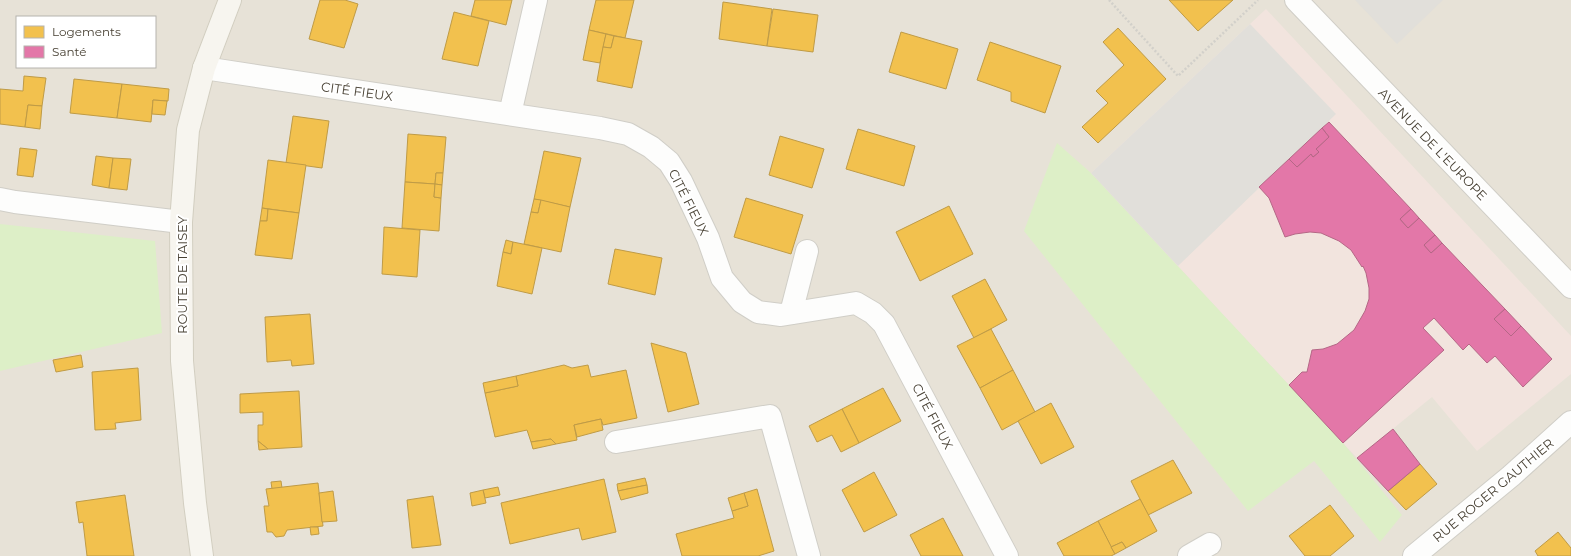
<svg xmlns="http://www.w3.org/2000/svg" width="1571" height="556" font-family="Montserrat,sans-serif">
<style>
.residential{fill:#e7e2d7;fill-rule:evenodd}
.medical{fill:#f2e4de}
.green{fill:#ddefc7}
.parking{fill:#e1dfda}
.homes{fill:#f2c14e;stroke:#bf9b46}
.health{fill:#e377a8;stroke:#b56786}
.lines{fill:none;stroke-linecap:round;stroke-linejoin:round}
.street-casing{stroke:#d0cec7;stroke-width:24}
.secondary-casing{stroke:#d2cec0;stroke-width:24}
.path{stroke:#d2d0ca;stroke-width:2.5;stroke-dasharray:2 2;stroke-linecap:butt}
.street{stroke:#fdfdfc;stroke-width:22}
.secondary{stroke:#f7f5ef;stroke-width:22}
.labels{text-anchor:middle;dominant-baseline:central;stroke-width:4;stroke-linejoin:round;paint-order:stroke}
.street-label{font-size:13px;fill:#494235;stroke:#fff}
</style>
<rect width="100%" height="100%" fill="#f2f0ea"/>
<path class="residential" d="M0,0H1571V556H0ZM17,17H155V67H17Z"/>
<path class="medical" d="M1266,9L1571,336V374L1477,451L1432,397L1357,458L1091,173Z"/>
<g class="green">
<path d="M1057,143L1091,173L1343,443L1402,515L1380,542L1314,461L1248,511L1024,231Z"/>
<path d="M0,224L155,241L162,333L0,371Z"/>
</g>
<g class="parking">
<path d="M1355,0H1443L1397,44Z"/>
<path d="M1250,24L1336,114L1178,266L1091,173Z"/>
</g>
<g class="homes">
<path d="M320,0H345L358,4L344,48L309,39Z"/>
<path d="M475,0H512L506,25L471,16Z"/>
<path d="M596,0H634L625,38L589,30Z"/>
<path d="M1169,0H1233L1198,31Z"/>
<path d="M723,2L772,9L767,46L719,39Z"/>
<path d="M773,9L818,15L813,52L767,46Z"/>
<path d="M454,12L489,21L478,66L442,59Z"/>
<path d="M1118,28L1166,79L1098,143L1082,127L1108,103L1096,91L1124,65L1103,42Z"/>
<path d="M589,30L606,34L600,63L583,60Z"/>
<path d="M901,32L958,49L946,89L889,72Z"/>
<path d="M606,34L614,36L611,48L603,47Z"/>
<path d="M614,36L642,41L632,88L597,81L603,47L611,48Z"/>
<path d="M990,42L1061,66L1045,113L1011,101V92L977,80Z"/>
<path d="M24,76L46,78L42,106L28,105L25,127L0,124V89L23,91Z"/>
<path d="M74,79L122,84L117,118L70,113Z"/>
<path d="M122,84L169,89L168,101L153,100L151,122L117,118Z"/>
<path d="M153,100L167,101L165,115L152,114Z"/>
<path d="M28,105L42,106L40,129L25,127Z"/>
<path d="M293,116L329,121L322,168L286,163Z"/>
<path d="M858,129L915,146L904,186L846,169Z"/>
<path d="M408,134L446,137L443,173H436L435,184L405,182Z"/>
<path d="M780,136L824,149L812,188L769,175Z"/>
<path d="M20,148L37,150L33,177L17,175Z"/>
<path d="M544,151L581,158L570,207L534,199Z"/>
<path d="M96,156L113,158L109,188L92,185Z"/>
<path d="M113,158L131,159L127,190L109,188Z"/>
<path d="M268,160L306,165L299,213L262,208Z"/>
<path d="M436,173H443L442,185L435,184Z"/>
<path d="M405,182L435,184L434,197L441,198L439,231L402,228Z"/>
<path d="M435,184L442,185L441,198L434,197Z"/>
<path d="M746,198L803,215L791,254L734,237Z"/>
<path d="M534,199L541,200L538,213L531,212Z"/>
<path d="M541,200L570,207L561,252L524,244L531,212L538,213Z"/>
<path d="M949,206L973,254L920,281L896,232Z"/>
<path d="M262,208L268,209L267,221H260Z"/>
<path d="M268,209L299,213L292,259L255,255L260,221H267Z"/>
<path d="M384,227L420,230L417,277L382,274Z"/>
<path d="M506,240L513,242L511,254L503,252Z"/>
<path d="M513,242L542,248L532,294L497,286L503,252L511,254Z"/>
<path d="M615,249L662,258L655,295L608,284Z"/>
<path d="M985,279L1007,320L974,338L952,296Z"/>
<path d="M310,314L314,364L292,366L291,360L267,362L265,317Z"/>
<path d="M991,329L1013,370L980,388L957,346Z"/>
<path d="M651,343L686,353L699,404L668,412Z"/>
<path d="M81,355L83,367L56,372L53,360Z"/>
<path d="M564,365L572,368L588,365L591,377L626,370L637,418L603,425L601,419L574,425L577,440L556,444L551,439L531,442L527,430L495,437L485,393L518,386L516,376Z"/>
<path d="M138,368L141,420L115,423L116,429L95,430L92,372Z"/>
<path d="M1013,370L1035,412L1002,430L980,388Z"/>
<path d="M516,376L518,386L485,393L483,383Z"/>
<path d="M883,388L901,421L859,443L842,409Z"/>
<path d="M299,391L302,447L268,449L258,441V425H263V412L240,413V394Z"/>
<path d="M1051,403L1074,447L1041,464L1018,421Z"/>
<path d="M842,409L859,443L841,452L832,435L817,442L809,426Z"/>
<path d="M601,419L603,430L577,437L574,425Z"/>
<path d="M551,439L556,444L533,449L531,442Z"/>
<path d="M258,441L268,449L259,450Z"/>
<path d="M1173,460L1192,493L1148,515L1131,481Z"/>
<path d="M1420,464L1437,484L1406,510L1388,491Z"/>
<path d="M874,472L897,515L864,532L842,490Z"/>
<path d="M645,478L647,485L618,491L617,484Z"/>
<path d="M604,479L616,532L582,540L579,528L510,544L501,503Z"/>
<path d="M281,481L282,488L272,489L271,482Z"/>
<path d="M318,483L323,526L287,530L284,536L276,537L272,532H267L264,506H269L266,489Z"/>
<path d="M647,485L648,493L621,500L618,491Z"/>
<path d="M498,487L500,495L485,498L483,490Z"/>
<path d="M757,489L774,551L758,556H682L676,534L734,518L732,511L748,506L744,493Z"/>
<path d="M483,490L486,503L472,506L470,493Z"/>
<path d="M333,491L337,521L322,522L319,493Z"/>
<path d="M744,493L748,506L732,511L728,498Z"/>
<path d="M125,495L134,556H87L83,522L79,523L76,502Z"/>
<path d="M433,496L441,545L412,548L407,500Z"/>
<path d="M1140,499L1157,531L1126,548L1122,542L1111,547L1098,521Z"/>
<path d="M1330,505L1354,536L1330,556H1305L1289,536Z"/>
<path d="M943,518L963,556H921L910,535Z"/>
<path d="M1098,521L1115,554L1111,556H1064L1057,543Z"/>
<path d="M310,527H318L319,534L311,535Z"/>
<path d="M1558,532L1571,548V556H1538L1535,551Z"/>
<path d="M1122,542L1126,548L1115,554L1111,547Z"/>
</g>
<g class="health">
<path d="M1329,122L1411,209L1400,219L1408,228L1419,218L1435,235L1424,245L1431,253L1442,243L1505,309L1494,319L1511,336L1521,326L1552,359L1523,387L1495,356L1487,363L1469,344L1463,350L1434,318L1423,328L1444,350L1343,443L1289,385L1302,372H1307L1312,350L1323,349L1337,344L1354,330L1365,311L1369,299V288L1366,273L1363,266L1362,267L1351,250L1339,241L1321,233L1310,232L1295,234L1285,237L1269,198L1259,187L1289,159L1297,167L1311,154L1313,157L1319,152L1316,149L1329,137L1322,128Z"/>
<path d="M1322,128L1329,137L1316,149L1319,152L1313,157L1311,154L1297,167L1289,159Z"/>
<path d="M1411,209L1419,218L1408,228L1400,219Z"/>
<path d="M1435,235L1442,243L1431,253L1424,245Z"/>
<path d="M1505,309L1521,326L1511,336L1494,319Z"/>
<path d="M1393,429L1420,464L1388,491L1357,458Z"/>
</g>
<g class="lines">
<g class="street-casing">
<g id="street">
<path d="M1296,0L1571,287"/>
<path d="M204,68L600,128L628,134L651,147L669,162L681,181L708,238L722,278L742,302L758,312L781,315L856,303L873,313L884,324L1007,556"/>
<path d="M510,114L536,0"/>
<path d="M0,199L15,202L181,222"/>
<path d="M791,313L807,251"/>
<path d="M616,442L770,416L809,556"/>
<path d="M1189,556L1210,544"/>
<path d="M1414,556L1511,476L1571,422"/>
</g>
</g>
<g class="secondary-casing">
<path id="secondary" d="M202,556L195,503L182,361L181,222L188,130L204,68L230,0"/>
</g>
<path class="path" d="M1109,0L1178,76L1258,0"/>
<use href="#street" class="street"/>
<use href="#secondary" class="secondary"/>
</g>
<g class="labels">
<g class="street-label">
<text transform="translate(357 91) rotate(8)">CITÉ FIEUX</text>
<text transform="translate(1433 144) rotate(46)">AVENUE DE L'EUROPE</text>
<text transform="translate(689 202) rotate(63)">CITÉ FIEUX</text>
<text transform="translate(182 275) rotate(-90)">ROUTE DE TAISEY</text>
<text transform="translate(933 416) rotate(62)">CITÉ FIEUX</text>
<text transform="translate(1493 490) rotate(-40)">RUE ROGER GAUTHIER</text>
</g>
</g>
<rect x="16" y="16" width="140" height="52" fill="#ffffff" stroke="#b6b3ae"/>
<rect x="24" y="26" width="20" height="12" fill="#f2c14e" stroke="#b6b3ae"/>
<text x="52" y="36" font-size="12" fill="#494235">Logements</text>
<rect x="24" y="46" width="20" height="12" fill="#e377a8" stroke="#b6b3ae"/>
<text x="52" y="56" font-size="12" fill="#494235">Santé</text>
</svg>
